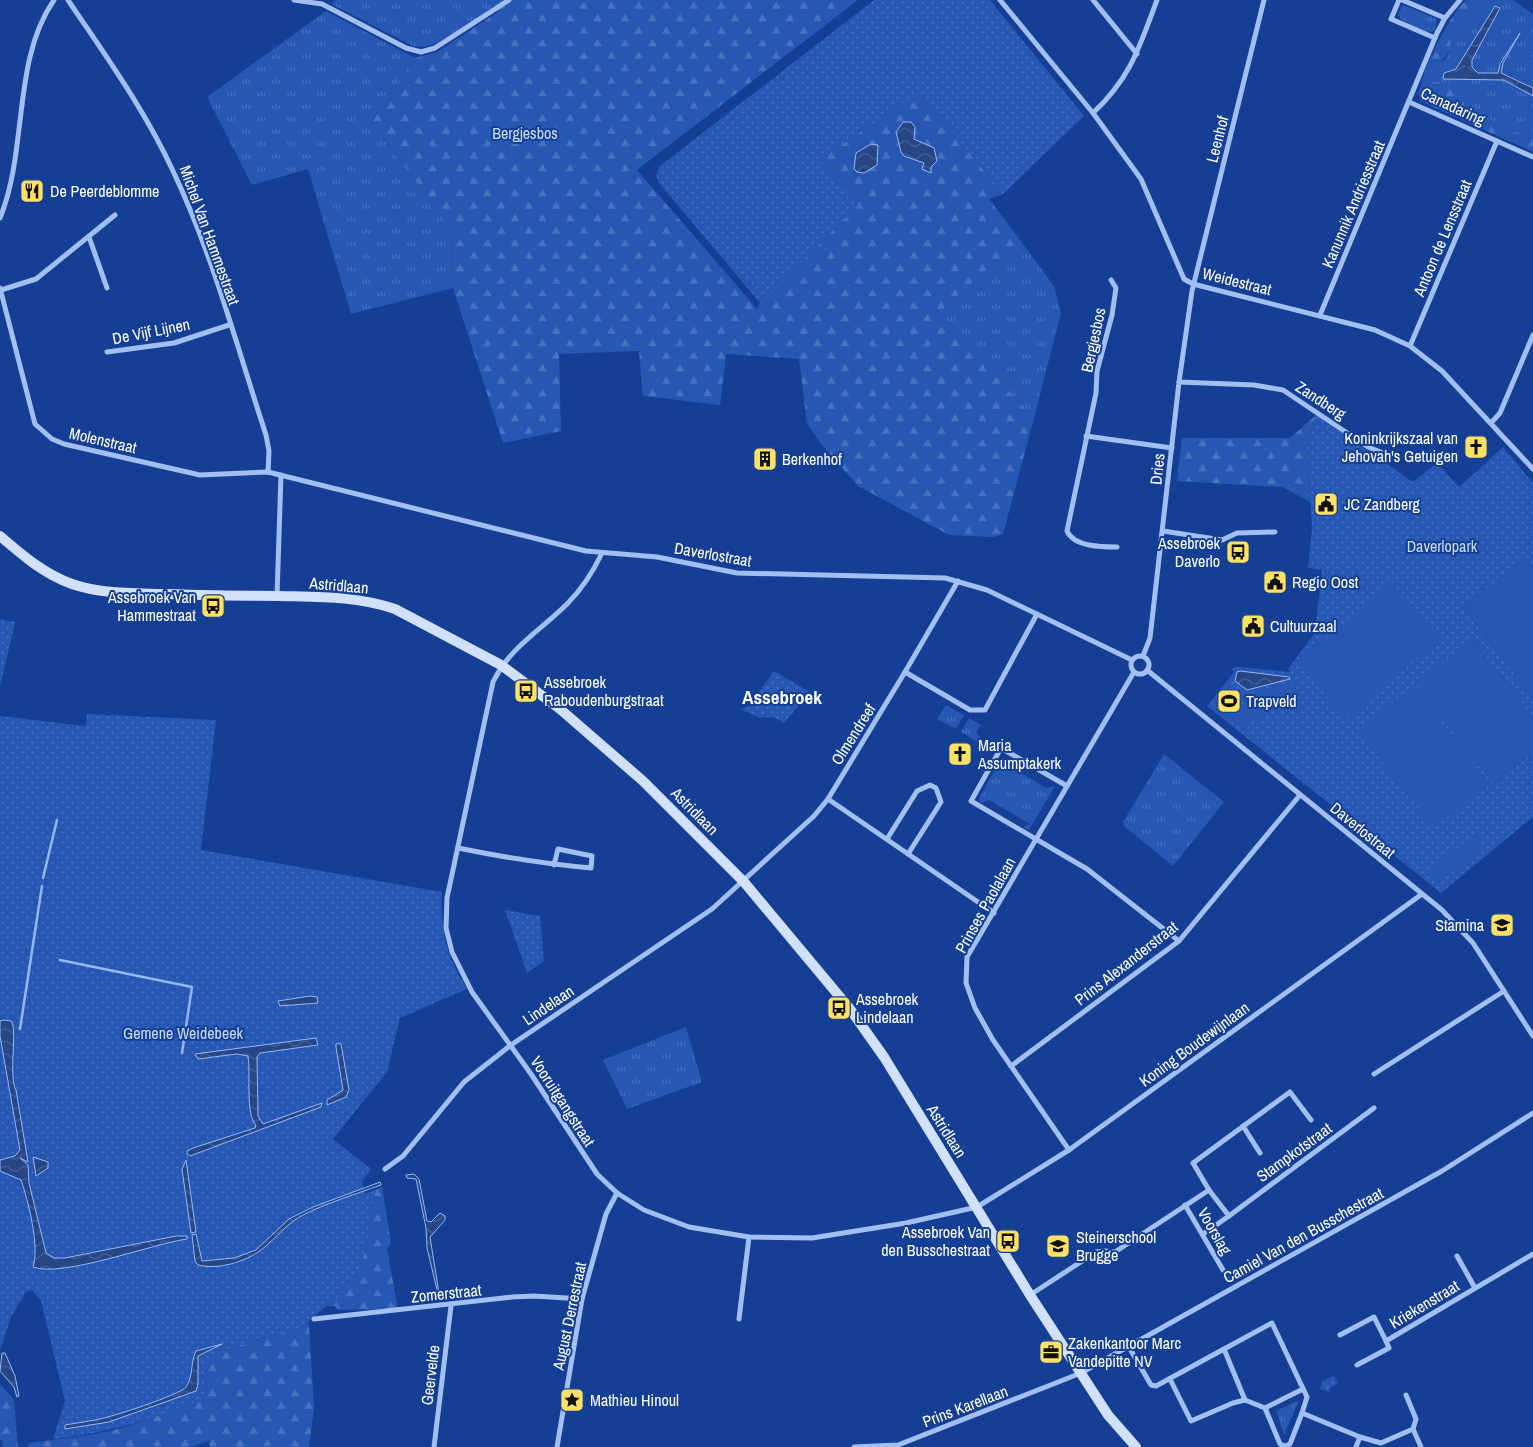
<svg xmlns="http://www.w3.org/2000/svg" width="1533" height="1447" font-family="'Archivo Narrow',sans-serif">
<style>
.grass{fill:url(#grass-tufts)}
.forest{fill:url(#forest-firs)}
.park{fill:url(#park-dots)}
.pitch{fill:#2657b3}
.water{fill:url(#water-waves);stroke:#94b8f5}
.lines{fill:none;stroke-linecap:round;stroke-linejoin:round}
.stream{stroke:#94b8f5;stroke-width:2.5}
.street-tunnel{stroke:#375ca4;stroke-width:5;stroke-dasharray:5 2.5;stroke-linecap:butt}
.street{stroke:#a2bff2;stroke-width:5}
.secondary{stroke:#d1e0fc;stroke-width:10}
.labels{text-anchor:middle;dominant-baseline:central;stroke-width:4;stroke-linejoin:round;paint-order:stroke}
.street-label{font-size:16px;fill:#fff;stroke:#143f94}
.park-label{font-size:16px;fill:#cadcfd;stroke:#143f94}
.poi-label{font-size:16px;fill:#fff;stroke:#143f94;text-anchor:start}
.quarter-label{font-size:19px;font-weight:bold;fill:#fff;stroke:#143f94}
</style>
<defs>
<pattern id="grass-tufts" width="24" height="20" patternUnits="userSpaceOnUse" patternTransform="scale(1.25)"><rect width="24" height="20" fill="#2657b3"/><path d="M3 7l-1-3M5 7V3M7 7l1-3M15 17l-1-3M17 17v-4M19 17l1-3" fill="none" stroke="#4770be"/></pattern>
<pattern id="forest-firs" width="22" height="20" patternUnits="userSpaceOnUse" patternTransform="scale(1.25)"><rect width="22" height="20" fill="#2657b3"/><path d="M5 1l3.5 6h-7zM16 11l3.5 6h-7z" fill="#4770be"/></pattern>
<pattern id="park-dots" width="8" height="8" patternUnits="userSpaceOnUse" patternTransform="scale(1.25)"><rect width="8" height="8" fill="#2657b3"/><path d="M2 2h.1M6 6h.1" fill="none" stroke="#4770be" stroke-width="1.8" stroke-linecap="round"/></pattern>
<pattern id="water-waves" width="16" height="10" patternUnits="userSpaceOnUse" patternTransform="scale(1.25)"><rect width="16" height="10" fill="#264686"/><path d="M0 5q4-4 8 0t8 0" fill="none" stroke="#476298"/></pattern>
</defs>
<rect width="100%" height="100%" fill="#143f94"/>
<g class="grass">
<path d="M336,0H491L495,6C472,21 441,52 413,46L331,4Z"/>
<path d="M1488,0H1513L1533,14V88L1508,75L1478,73L1472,67V60L1500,8L1498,6L1493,8L1456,69L1447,72L1484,79L1504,80L1533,96V139L1463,108L1470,85L1438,84L1434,82L1432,76L1439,63L1445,60L1450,50L1451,37L1454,32L1470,24Z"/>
<path d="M1403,5L1437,19L1435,31C1426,35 1400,23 1398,14Z"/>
<path d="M326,11L415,58L372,122L452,231L453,288L351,314L308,169L252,185L207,97Z"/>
<path d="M1020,240L1054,286L1061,313L1034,418L936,314Z"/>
<path d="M946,705L964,715L956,729L937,719Z"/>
<path d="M969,718L981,725L976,732L983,740L981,744L961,732Z"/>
<path d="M1164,754L1224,802L1173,866L1125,827L1123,822Z"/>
<path d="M1004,758L1013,761L1006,764L1046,788L1055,786L1029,830L1023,827L1030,824L989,800L982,803L979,799L1000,760Z"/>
<path d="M686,1027L702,1082L627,1109L603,1060Z"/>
<path d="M1297,1401L1298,1402L1284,1435L1276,1411Z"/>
</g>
<g class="forest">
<path d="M491,0H858L637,170L757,309L819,160L919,90L1003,194L989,199L1020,240L937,314L1034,418L1003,534L993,537L949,535L858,486L822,445L807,424L799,359L726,354L720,405L643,396L639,351L559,354L561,431L503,443L453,288L452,231L372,122L415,58L437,52L498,12Z"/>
<path d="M1466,0H1488L1470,24L1455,32L1451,37L1450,50L1433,73L1434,82L1470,85L1463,108L1533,139V152L1420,101C1413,85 1451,12 1466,0Z"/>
<path d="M1316,415L1307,448L1310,502L1282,487L1177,481L1182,438H1290Z"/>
<path d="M382,1187L391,1243L387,1249L398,1309L338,1310L335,1306L322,1307C328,1303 336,1299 342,1294C368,1268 370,1224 374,1190Z"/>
<path d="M309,1325L314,1408L309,1447H210L209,1441L190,1447H28L29,1443L90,1435L122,1428L202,1401L207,1397C207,1387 203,1368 210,1359C221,1347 290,1331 309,1325Z"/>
<path d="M0,1384L14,1400L18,1447H3L2,1440H0Z"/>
</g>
<g class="park">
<path d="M874,0H990L1084,116L1003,194L919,91L820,160L858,205L761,304L659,183L656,175L660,166Z"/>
<path d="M1316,415L1413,482L1437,463L1459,487L1503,447L1533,483V567L1526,559L1463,607L1533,698V716L1472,639L1493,783L1533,752V817L1441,893L1207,706L1234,672L1231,668L1238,667L1290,672L1288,669L1315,633L1322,570L1308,568L1312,528L1307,448Z"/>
<path d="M0,619L15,622L0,687Z"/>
<path d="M774,671L810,692L784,723L773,717L760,718L740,709L748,707Z"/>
<path d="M87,714L216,720L201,850L442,892C440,933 446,954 467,989L400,1018L387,1072L333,1139L371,1169L362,1182L365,1194L374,1190C370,1224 368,1271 341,1295C330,1304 319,1311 308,1322L309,1325C290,1331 220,1347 210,1360C203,1369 207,1387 207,1397L202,1401C153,1419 105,1434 53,1439L65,1401L41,1301L32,1290L26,1292L11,1317L0,1350V716L86,726Z"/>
<path d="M505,910L540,916L544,961L527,973Z"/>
<path d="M1334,1375L1338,1383L1330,1388L1329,1392L1320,1389L1323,1381Z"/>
</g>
<g class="pitch">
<path d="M1527,558L1533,567V698L1463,607Z"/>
<path d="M1392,582L1440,638L1346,719L1298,663Z"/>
<path d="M1472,639L1533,716V752L1493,783L1415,684Z"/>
<path d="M1294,682L1299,692L1266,715L1254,719L1244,732L1230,720L1251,694Z"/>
<path d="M1230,683L1246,695L1228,719L1212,707Z"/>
<path d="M1413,686L1490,784L1434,828L1357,730Z"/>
<path d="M1476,834L1486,847L1438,883L1428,870Z"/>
</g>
<g class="water">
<path d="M1495,6L1500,8L1472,60V67L1478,73H1498L1500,64L1520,33L1503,63L1501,73L1533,88V96L1504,80L1443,79L1444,73L1456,69Z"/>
<path d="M903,122H911L915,127L914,139L934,148L937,161L931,167V173L922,169L924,163L904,156L901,152L896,132Z"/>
<path d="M871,144L878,145L877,165L864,173L857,172L854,169L856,153Z"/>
<path d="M1240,671L1289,677L1290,679L1247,690L1235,681L1237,672Z"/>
<path d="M310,996L317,997L318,1003L280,1006L278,1001Z"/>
<path d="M4,1020L11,1021C18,1027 8,1077 16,1090L28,1162L20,1158L28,1165L29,1183L46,1253L54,1258H65L176,1236H187V1239C152,1244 62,1278 33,1267C40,1247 28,1200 21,1180L0,1171V1160L15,1156L20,1150L0,1036V1021Z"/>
<path d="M316,1038L318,1045L260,1053L257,1057L258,1116L263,1124L322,1103L321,1107L190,1156L187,1154V1151L193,1148L255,1128L256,1125C245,1115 251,1073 248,1056L237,1054L198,1059L195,1054Z"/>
<path d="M339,1043L341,1044L349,1090L346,1097L327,1105V1100L343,1090L336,1047V1044Z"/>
<path d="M33,1157L48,1162V1168L36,1176Z"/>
<path d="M186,1160L196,1232L191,1233L182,1169Z"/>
<path d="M414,1174L419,1179L427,1221L431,1222L440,1213L445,1216V1220L430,1237L439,1293L442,1295L439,1298L427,1248L426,1228L416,1179L407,1178L406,1175Z"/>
<path d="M380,1182L381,1185C356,1194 330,1202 305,1214C286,1223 277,1238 261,1250C245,1262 218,1270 198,1265L195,1261L192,1235L196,1234L202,1261L234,1258L256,1250L289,1219L313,1207Z"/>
<path d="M222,1344L198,1356V1384L196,1391L109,1422L65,1429V1425C75,1423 85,1422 95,1420C109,1418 180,1395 186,1387C194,1375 190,1363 196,1351Z"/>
<path d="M2,1353H5L15,1376L19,1396L17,1397L14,1387L0,1371Z"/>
</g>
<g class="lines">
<g class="stream">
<path d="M43,878L57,820"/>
<path d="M60,960L192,987L182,1053"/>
<path d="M20,1029L42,886"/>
</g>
<path class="street-tunnel" d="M1223,1270L1230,1282"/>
<g class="street">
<path d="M68,0C105,55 145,110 173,171C213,255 237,347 266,435L269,451L268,472"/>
<path d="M294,0L322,4L406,48L421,52L435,48L509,0"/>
<path d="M1000,0L1093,113L1141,179L1184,279L1193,284L1375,330L1410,346L1442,371L1533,469"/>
<path d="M1093,0L1137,54"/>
<path d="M1399,0L1391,19L1435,38"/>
<path d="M1402,0L1445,18"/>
<path d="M1409,102L1533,157"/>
<path d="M1093,113C1131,77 1139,48 1157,0"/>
<path d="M0,218C28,150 12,60 54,0"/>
<path d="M89,237L107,288"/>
<path d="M1111,280L1116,288L1112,315L1097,371L1096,393L1067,531C1074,547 1102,547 1117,547"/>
<path d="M0,288L35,424L52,439L64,444L200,475L268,472L586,551L657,557L737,573L945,578L987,590L1132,660"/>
<path d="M1,290L36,279L115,215"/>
<path d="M1320,315L1437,33L1445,18L1460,0"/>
<path d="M1410,346L1497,141"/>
<path d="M107,352L174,343L229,325"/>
<path d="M1179,382L1254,385L1283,390L1368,447L1383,453"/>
<path d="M1491,423L1500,413L1533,335"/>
<path d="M1086,436L1172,448"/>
<path d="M1163,531L1222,540L1237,533L1275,532"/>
<path d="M602,553C593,572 582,589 567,604C540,631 510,647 493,682L447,898L446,928L452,952L472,992L531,1074L597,1174L617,1193L644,1210L689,1227L749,1237L812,1238L906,1223L977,1207L1069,1150L1422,894"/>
<path d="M277,596L281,475"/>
<circle cx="1140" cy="665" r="9"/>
<path d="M1143,656L1150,638L1179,382L1192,291L1264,0"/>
<path d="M1147,670L1442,910L1473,943L1533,1036"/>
<path d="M905,672L970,710H985L1037,614"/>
<path d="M1067,786L1001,748L971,801L1087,869L1179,941"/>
<path d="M828,799L994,913"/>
<path d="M887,839L917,791L930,785L936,788L941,802L908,854"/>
<path d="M458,848C502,857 546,864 591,868L592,856L558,849L554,865"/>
<path d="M1011,1066L1179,941L1300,795"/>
<path d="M1374,1074L1504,991"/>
<path d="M1243,1126L1260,1153"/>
<path d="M1069,1150L993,1040L975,1008L966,983L967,957L1134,672"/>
<path d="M385,1169L403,1156L464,1082L511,1045L712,909L814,816L828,799L905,672L958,581"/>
<path d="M1185,1205L1223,1270"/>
<path d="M1229,1216L1374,1108"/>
<path d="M1203,1234L1229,1216L1209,1190"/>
<path d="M1457,1256L1475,1288"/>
<path d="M1030,1295L1096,1252L1105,1251L1115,1252L1209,1190L1193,1163L1290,1092L1311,1120"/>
<path d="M314,1319L512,1297L534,1296L582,1299"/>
<path d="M739,1319L749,1237"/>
<path d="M1340,1335L1374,1317L1386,1341"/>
<path d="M1129,1347L1151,1385L1156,1386L1272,1323L1307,1397L1302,1413L1360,1437L1381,1443L1413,1429L1416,1419L1406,1395"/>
<path d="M1224,1349L1245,1400"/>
<path d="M1357,1365L1389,1348L1386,1341L1533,1254"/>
<path d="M1170,1379L1191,1421L1233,1403L1245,1400L1265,1408L1303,1389"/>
<path d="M1265,1408L1280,1444L1285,1446L1290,1444L1302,1413"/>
<path d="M1413,1429L1421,1447"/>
<path d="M434,1447L451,1306"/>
<path d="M557,1447L582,1299L606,1214L617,1193"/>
<path d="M854,1447L898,1445L1081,1373L1442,1171L1533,1113"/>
<path d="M1356,1447L1360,1437"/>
</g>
<path class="secondary" d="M0,536C22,555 44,574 72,584C101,594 131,593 162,594C201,595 240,596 279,596C319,597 357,596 395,609L501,665L560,709L643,781L744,882L850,1009L884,1057L1030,1295L1108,1415L1136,1447"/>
</g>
<defs>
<g id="restaurant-square" transform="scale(1.25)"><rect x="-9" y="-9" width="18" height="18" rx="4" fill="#ffe163" stroke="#143f94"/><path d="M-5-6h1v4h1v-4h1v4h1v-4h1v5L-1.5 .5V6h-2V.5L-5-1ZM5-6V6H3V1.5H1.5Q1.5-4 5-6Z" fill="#111"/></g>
<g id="church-square" transform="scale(1.25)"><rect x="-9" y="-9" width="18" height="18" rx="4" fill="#ffe163" stroke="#143f94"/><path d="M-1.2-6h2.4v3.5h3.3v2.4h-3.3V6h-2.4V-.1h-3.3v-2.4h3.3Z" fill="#111"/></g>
<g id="building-square" transform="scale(1.25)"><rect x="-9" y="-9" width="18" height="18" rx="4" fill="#ffe163" stroke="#143f94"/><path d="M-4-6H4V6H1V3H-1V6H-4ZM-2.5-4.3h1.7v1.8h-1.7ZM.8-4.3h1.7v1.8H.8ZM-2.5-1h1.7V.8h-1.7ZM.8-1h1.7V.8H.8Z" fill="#111"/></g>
<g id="civic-square" transform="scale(1.25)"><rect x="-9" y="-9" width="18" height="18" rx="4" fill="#ffe163" stroke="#143f94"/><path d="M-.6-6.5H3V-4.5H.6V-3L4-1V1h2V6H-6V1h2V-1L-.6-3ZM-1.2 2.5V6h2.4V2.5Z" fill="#111"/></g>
<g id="bus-square" transform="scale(1.25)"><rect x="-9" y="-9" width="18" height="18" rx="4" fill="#ffe163" stroke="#143f94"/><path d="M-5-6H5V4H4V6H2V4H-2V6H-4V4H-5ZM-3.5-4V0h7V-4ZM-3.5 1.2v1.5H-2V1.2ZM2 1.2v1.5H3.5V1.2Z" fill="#111"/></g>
<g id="stadium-square" transform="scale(1.25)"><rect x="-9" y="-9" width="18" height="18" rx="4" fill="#ffe163" stroke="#143f94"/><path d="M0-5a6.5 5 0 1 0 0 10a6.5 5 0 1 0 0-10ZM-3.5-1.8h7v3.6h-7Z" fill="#111"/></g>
<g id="school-square" transform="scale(1.25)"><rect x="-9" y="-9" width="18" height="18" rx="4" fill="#ffe163" stroke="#143f94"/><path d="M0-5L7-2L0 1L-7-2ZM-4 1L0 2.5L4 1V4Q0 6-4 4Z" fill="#111"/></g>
<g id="office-square" transform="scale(1.25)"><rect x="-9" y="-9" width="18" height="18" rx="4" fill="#ffe163" stroke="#143f94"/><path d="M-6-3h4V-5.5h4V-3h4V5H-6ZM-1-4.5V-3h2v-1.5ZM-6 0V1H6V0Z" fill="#111"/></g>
<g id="sight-square" transform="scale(1.25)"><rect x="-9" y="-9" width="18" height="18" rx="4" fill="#ffe163" stroke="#143f94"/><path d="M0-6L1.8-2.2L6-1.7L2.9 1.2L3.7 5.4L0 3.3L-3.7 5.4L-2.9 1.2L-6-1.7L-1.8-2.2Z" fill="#111"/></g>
</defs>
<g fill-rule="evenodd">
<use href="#restaurant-square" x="32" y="191"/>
<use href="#church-square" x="1476" y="447"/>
<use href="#building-square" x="765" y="459"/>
<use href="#civic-square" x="1326" y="504"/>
<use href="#bus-square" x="1238" y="552"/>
<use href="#civic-square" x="1275" y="582"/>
<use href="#bus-square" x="213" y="606"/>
<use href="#civic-square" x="1253" y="626"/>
<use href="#bus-square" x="526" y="691"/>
<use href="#stadium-square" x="1229" y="701"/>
<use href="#church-square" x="960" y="754"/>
<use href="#school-square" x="1502" y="925"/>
<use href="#bus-square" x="839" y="1008"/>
<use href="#bus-square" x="1008" y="1241"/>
<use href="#school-square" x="1058" y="1246"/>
<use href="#office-square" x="1051" y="1352"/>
<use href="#sight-square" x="572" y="1400"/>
</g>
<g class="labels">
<g class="street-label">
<text transform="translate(1453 106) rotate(25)">Canadaring</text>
<text transform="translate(1217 139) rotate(-76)">Leenhof</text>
<text transform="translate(1353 204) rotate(-67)">Kanunnik Andriesstraat</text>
<text transform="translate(210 235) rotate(70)">Michel Van Hammestraat</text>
<text transform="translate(1442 238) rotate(-67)">Antoon de Lensstraat</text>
<text transform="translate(1237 281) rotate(14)">Weidestraat</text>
<text transform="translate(151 331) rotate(-11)">De Vijf Lijnen</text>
<text transform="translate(1093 340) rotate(-78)">Bergjesbos</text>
<text transform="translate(1321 400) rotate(33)">Zandberg</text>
<text transform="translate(103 440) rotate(13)">Molenstraat</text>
<text transform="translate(1157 469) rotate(-84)">Dries</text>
<text transform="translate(713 554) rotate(10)">Daverlostraat</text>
<text transform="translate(339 585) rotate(5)">Astridlaan</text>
<text transform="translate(853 734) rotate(-58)">Olmendreef</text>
<text transform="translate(695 811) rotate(45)">Astridlaan</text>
<text transform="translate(1363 830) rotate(39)">Daverlostraat</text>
<text transform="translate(985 905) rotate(-61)">Prinses Paolalaan</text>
<text transform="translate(1126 963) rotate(-38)">Prins Alexanderstraat</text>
<text transform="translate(548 1005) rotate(-34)">Lindelaan</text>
<text transform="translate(1194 1044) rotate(-36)">Koning Boudewijnlaan</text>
<text transform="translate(563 1101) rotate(57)">Vooruitgangstraat</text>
<text transform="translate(947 1131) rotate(58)">Astridlaan</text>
<text transform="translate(1294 1152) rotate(-36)">Stampkotstraat</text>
<text transform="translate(1215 1231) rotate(60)">Voorslag</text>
<text transform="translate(1303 1235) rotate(-29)">Camiel Van den Busschestraat</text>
<text transform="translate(446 1293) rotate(-6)">Zomerstraat</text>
<text transform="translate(1424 1304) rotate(-31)">Kriekenstraat</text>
<text transform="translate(569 1316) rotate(-78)">August Derrestraat</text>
<text transform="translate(430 1375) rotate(-83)">Geervelde</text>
<text transform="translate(965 1406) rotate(-21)">Prins Karellaan</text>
</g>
<g class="park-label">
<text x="525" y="133">Bergjesbos</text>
<text x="1442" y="546">Daverlopark</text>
<text x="183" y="1033">Gemene Weidebeek</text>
</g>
<g class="poi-label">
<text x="50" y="191">De Peerdeblomme</text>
<text x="1458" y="438" text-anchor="end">Koninkrijkszaal van<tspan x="1458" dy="18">Jehovah's Getuigen</tspan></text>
<text x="782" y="459">Berkenhof</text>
<text x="1344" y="504">JC Zandberg</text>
<text x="1220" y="543" text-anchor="end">Assebroek<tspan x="1220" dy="18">Daverlo</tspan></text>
<text x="1292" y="582">Regio Oost</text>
<text x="196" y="597" text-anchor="end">Assebroek Van<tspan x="196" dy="18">Hammestraat</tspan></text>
<text x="1270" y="626">Cultuurzaal</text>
<text x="544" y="682">Assebroek<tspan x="544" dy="18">Raboudenburgstraat</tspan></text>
<text x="1246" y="701">Trapveld</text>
<text x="978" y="745">Maria<tspan x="978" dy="18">Assumptakerk</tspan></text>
<text x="1484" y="925" text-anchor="end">Stamina</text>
<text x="856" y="999">Assebroek<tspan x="856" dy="18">Lindelaan</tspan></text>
<text x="990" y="1232" text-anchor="end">Assebroek Van<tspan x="990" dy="18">den Busschestraat</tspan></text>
<text x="1076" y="1237">Steinerschool<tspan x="1076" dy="18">Brugge</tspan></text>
<text x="1068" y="1343">Zakenkantoor Marc<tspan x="1068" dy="18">Vandepitte NV</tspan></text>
<text x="590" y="1400">Mathieu Hinoul</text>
</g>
<g class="quarter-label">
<text x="782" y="697">Assebroek</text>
</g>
</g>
</svg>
